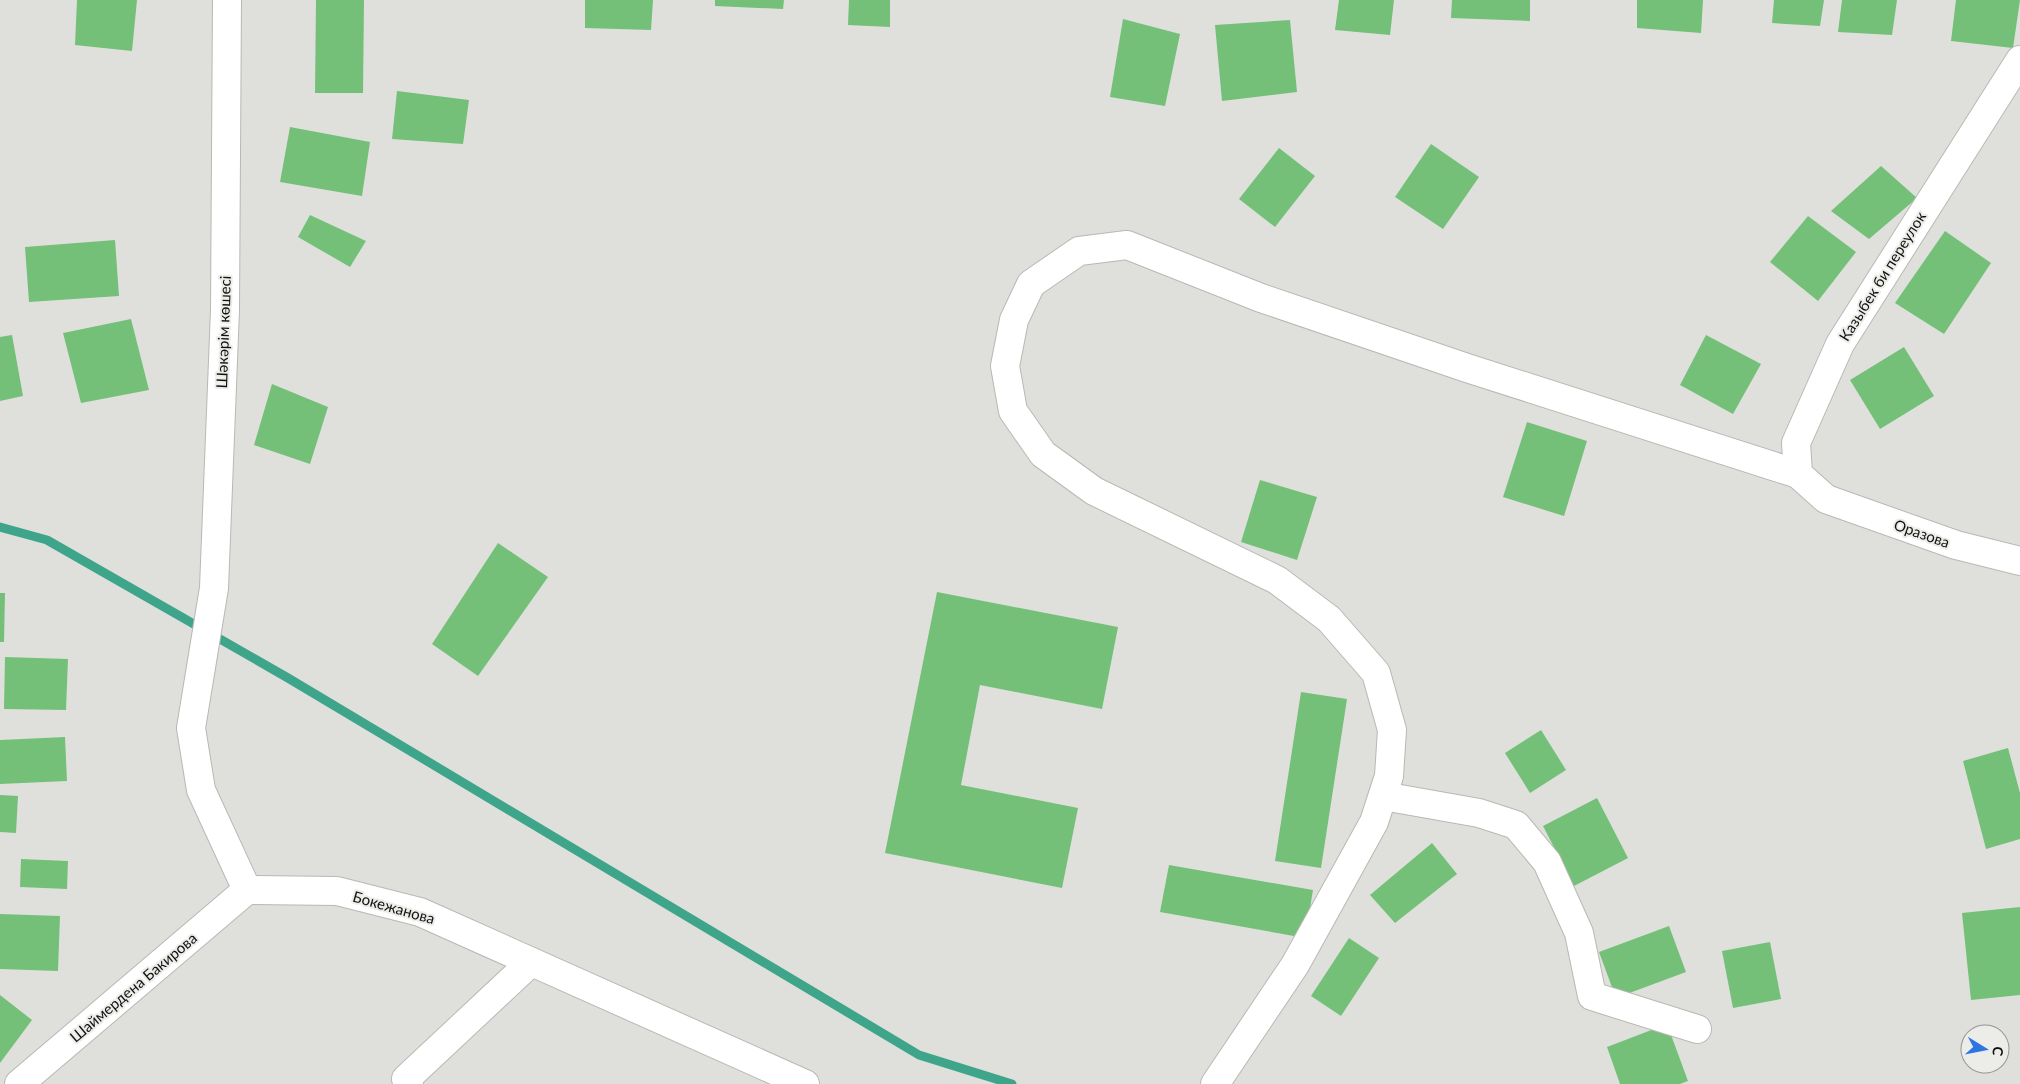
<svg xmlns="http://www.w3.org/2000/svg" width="2020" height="1084" font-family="Lato,sans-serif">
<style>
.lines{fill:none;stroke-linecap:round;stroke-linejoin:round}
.stream{stroke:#3ea58b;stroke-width:9}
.building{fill:#74c078}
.minor-casing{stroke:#b8b8b4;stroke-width:30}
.minor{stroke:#fff;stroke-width:28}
.labels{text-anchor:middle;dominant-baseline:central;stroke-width:4;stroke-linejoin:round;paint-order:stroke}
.street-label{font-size:15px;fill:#10110f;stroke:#ecede9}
</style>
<rect width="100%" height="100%" fill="#dfe0dc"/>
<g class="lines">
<path class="stream" d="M0,527L47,540L288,678L919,1055L1012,1084"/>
</g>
<g class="building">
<path d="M77,0H137L132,51L75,45Z"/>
<path d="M316,0H364L363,93H315Z"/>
<path d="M585,0H653L651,30L585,28Z"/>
<path d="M715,0H784L783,9L715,6Z"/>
<path d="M849,0H890V27L848,25Z"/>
<path d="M1339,0H1394L1390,35L1335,30Z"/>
<path d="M1452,0H1530V21L1451,18Z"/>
<path d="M1637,0H1703L1701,33L1637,28Z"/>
<path d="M1774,0H1824L1820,26L1772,23Z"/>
<path d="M1842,0H1897L1892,35L1838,32Z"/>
<path d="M1956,0H2020L2013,48L1951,41Z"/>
<path d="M1123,19L1180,34L1165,106L1110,97Z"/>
<path d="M1290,20L1297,92L1222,101L1215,25Z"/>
<path d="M397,91L469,100L463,144L392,139Z"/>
<path d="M290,127L370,142L362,196L280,182Z"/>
<path d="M1431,144L1479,177L1443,229L1395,197Z"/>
<path d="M1279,148L1315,176L1275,227L1239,199Z"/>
<path d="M1881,166L1917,198L1869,239L1831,211Z"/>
<path d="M310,215L366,241L350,267L298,237Z"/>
<path d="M1808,216L1856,252L1818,301L1770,262Z"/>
<path d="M1945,231L1991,263L1944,334L1895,303Z"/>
<path d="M115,240L119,296L29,302L25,247Z"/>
<path d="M131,319L149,390L81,403L63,333Z"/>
<path d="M12,335L23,396L0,401V337Z"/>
<path d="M1706,335L1761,364L1733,414L1680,385Z"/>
<path d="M1904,347L1934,396L1880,429L1850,380Z"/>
<path d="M272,384L328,407L310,464L254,445Z"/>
<path d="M1527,422L1587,441L1564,516L1503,497Z"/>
<path d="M1260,480L1317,497L1297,560L1241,542Z"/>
<path d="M498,543L548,577L478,676L432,644Z"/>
<path d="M937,592L1118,627L1102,709L980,685L961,785L1078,808L1062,888L885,853Z"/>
<path d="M0,593H5L4,642H0Z"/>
<path d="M5,657L68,659L66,710L4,709Z"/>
<path d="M1301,692L1347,699L1321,868L1275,861Z"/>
<path d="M1541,730L1566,770L1530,793L1505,753Z"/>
<path d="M65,737L67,781L0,784V740Z"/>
<path d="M2008,748L2020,793V839L1986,849L1963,761Z"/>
<path d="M0,795L18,796L16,833L0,832Z"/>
<path d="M1597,798L1628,858L1574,886L1543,826Z"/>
<path d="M1432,843L1457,874L1395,923L1370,895Z"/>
<path d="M21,859L68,861L67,889L20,887Z"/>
<path d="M1169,865L1313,890L1305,938L1160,912Z"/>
<path d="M2020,907V995L1971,1000L1962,913Z"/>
<path d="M0,914L60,916L58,971L0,969Z"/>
<path d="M1669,926L1686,972L1616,998L1599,952Z"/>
<path d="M1349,938L1379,958L1341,1016L1311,996Z"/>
<path d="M1770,942L1781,999L1733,1008L1722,951Z"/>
<path d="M0,995L32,1020L0,1063Z"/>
<path d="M1667,1024L1688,1081L1680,1084H1620L1607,1047Z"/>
</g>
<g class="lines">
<g class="minor-casing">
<g id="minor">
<path d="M227,0L225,310L214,588L191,728L201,790L247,890"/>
<path d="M2020,60L1840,344L1796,443L1798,474L1826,499L1956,545L2020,561"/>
<path d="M1383,796L1479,813L1516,825L1547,862L1579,933L1592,996L1697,1029"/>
<path d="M247,890L337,891L420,912L805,1084"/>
<path d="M19,1084L247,890"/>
<path d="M409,1084L406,1079L531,962"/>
<path d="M1215,1084L1295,965L1374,822L1389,776L1392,730L1376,673L1329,619L1277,580L1094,491L1043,454L1013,411L1005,366L1014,320L1031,284L1079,251L1127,245L1261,298L1467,368L1798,474"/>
</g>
</g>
<use href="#minor" class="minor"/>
</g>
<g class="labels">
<g class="street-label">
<text transform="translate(1882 276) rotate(-58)">Казыбек би переулок</text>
<text transform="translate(223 332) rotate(-88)">Шәкәрім көшесі</text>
<text transform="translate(1922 533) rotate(19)">Оразова</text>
<text transform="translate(394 907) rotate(16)">Бокежанова</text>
<text transform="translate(133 987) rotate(-40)">Шаймердена Бакирова</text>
</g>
</g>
<g transform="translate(1985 1049) rotate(100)"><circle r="24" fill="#ecede9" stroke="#949592"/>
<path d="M0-4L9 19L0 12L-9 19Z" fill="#2d76e2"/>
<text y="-8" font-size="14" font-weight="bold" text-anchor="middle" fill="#10110f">С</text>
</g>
</svg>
